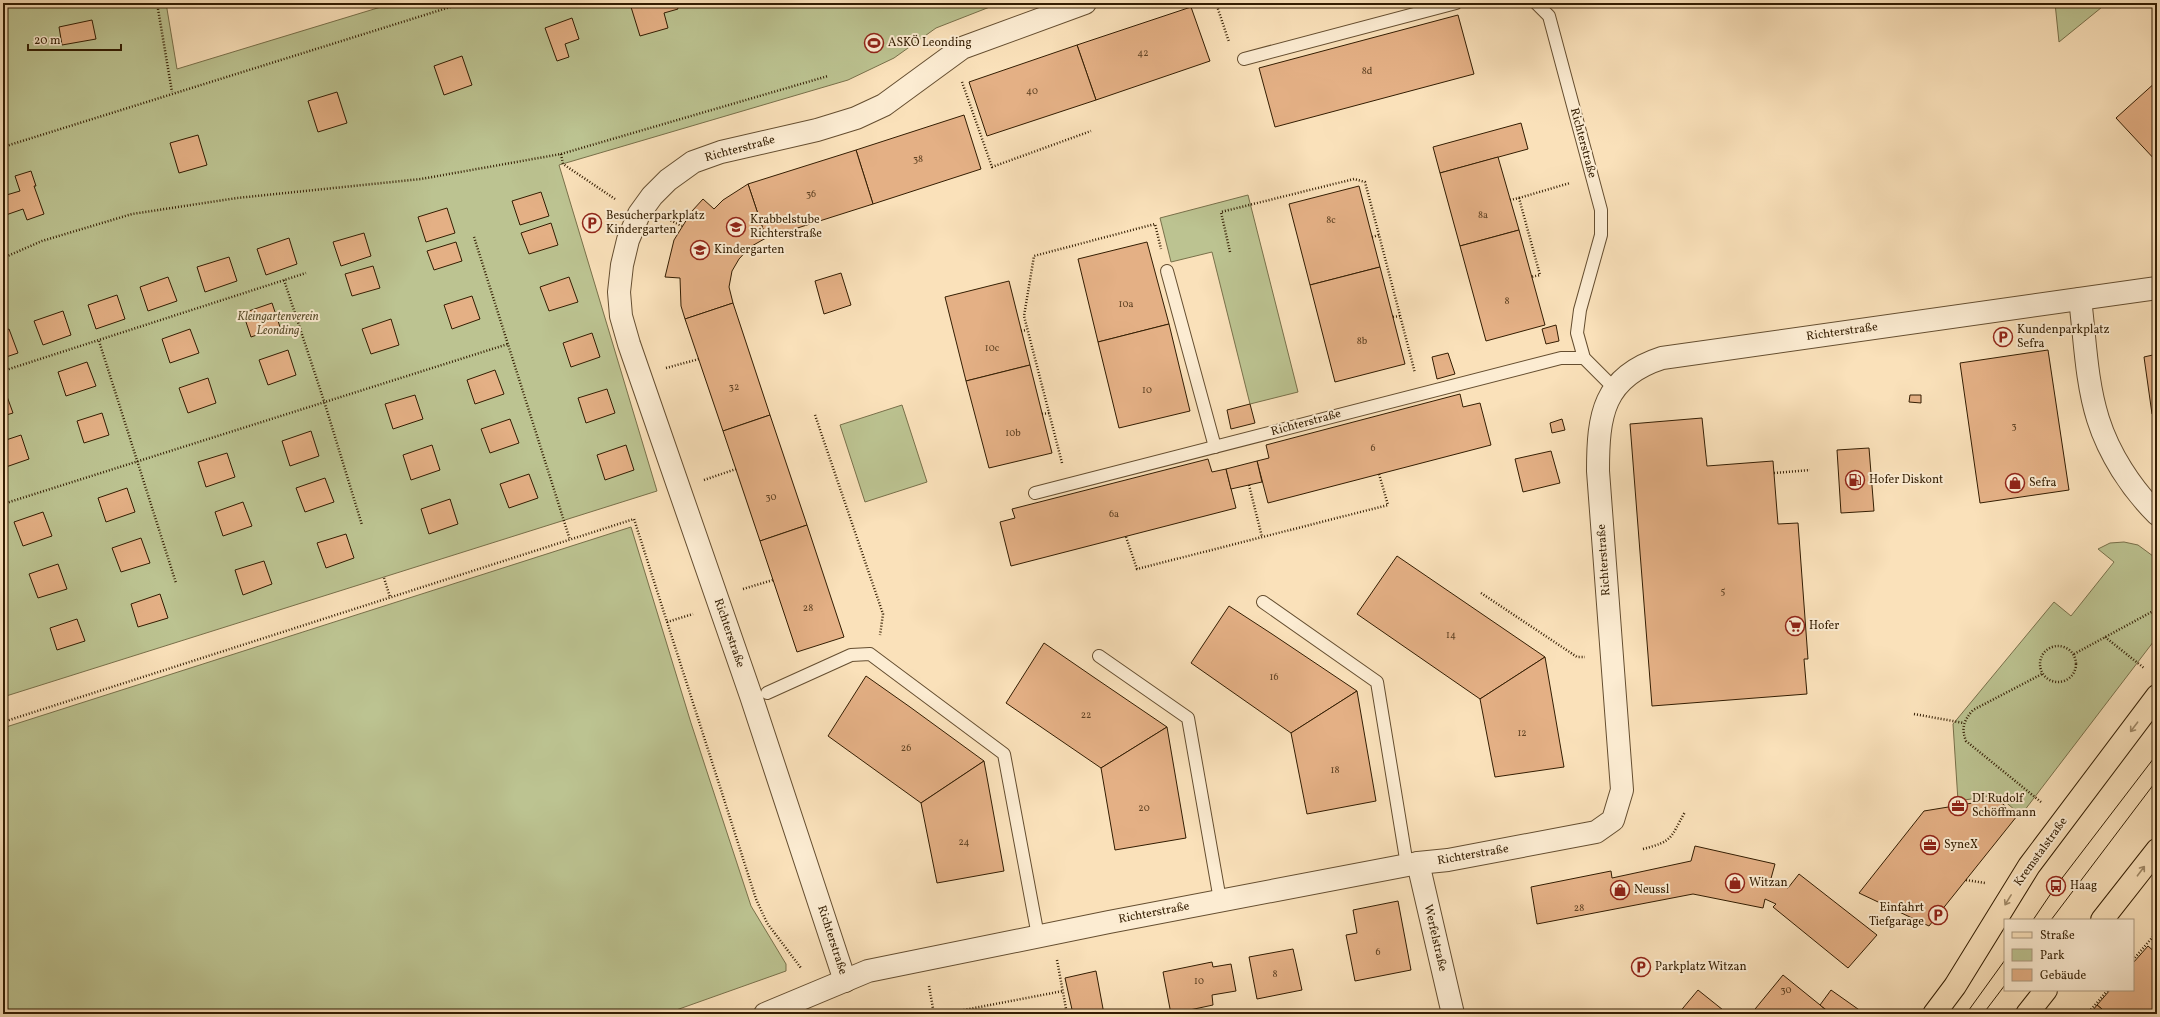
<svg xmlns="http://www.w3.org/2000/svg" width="2160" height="1017" font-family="Vollkorn,serif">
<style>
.green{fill:#bcc391;stroke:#78704a}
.building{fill:#e4b085;stroke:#331d02}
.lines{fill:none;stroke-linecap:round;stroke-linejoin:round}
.service-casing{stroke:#654e30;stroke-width:14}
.minor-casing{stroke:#654e30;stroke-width:24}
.primary-casing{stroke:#331d02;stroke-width:24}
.path{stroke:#331d02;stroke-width:2.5;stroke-dasharray:1 2;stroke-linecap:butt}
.service{stroke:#fcecd2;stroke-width:12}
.minor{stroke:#fcecd2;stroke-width:22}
.primary{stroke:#fae1ba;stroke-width:22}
.tram{stroke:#331d02;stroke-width:1}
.oneway{stroke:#a08967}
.labels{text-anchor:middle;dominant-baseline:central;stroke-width:4;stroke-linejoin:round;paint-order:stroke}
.number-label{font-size:10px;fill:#5f4223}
.poi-label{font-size:12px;fill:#331d02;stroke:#fcecd2;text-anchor:start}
.street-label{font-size:12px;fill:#331d02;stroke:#fcecd2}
.park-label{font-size:12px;font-style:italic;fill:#5c4f2d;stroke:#fcecd2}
</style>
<rect width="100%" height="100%" fill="#fae1ba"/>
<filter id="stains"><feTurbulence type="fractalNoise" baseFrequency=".005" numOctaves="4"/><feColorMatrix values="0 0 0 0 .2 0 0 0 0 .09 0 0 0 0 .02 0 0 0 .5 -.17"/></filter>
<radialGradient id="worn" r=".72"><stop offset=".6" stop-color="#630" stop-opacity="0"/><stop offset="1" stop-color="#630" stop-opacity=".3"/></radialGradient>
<g class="green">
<path d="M3,3H166L177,69L394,3H1000L936,28L894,58L848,80L559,165L657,491L3,697Z"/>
<path d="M2055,3H2107L2059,42Z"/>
<path d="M1248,195L1298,392L1250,404L1212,252L1171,262L1160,218Z"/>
<path d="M902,405L927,482L865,502L840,425Z"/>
<path d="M631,527L691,723L751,906L786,964V971L665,1014H3V728Z"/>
<path d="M2124,542L2138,545L2157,559V637L2021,815L1997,795L1958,801L1953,724L2054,602L2071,616L2114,562L2098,549L2110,543Z"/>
</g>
<g class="building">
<path d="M644,3H676L678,9L664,13L668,28L640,36L631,7Z"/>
<path d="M718,3H732L719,7Z"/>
<path d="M1191,7L1210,61L1096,100L1077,45Z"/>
<path d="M1458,15L1474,74L1275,127L1259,68Z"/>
<path d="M572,18L579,39L565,44L569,57L557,61L545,28Z"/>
<path d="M92,20L96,39L62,45L59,27Z"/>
<path d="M1077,45L1096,100L987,136L969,82Z"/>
<path d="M462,56L472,85L444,95L434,66Z"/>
<path d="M2157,81V162L2116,118Z"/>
<path d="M337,92L347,123L318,132L308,101Z"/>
<path d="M964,115L981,169L873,204L856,150Z"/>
<path d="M1521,123L1528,149L1440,173L1433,147Z"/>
<path d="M198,135L207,165L179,173L170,143Z"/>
<path d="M856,150L873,204L766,238L748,184Z"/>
<path d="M1498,157L1519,230L1460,246L1440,173Z"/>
<path d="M31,171L36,186H34L44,214L27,220L23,209L3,216V196L20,191L15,176Z"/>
<path d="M748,184L766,238L750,247L739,259L732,271L729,287L733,303L685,319L681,306L680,278L665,277L674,240L692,211L703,199L714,209L723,200Z"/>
<path d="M1359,186L1380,267L1310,285L1289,204Z"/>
<path d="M541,192L549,216L520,225L512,201Z"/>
<path d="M447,208L455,233L426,242L418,217Z"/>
<path d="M551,223L558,245L529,254L521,233Z"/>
<path d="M1519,230L1545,325L1486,341L1460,246Z"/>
<path d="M364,233L371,256L341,266L333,242Z"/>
<path d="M289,238L297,264L266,275L257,249Z"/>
<path d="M456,242L462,261L434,270L427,251Z"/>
<path d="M1147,242L1169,324L1098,342L1078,259Z"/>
<path d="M229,257L237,281L205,292L197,267Z"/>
<path d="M373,266L380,288L352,296L345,274Z"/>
<path d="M1380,267L1405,364L1335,382L1310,285Z"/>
<path d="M841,273L851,305L824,314L815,281Z"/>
<path d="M168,277L177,301L148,311L140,287Z"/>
<path d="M569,277L578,302L549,311L540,287Z"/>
<path d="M1009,281L1030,365L966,381L945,297Z"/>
<path d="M117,295L125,319L96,329L88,305Z"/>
<path d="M472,296L480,319L452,329L444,305Z"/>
<path d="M272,303L280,327L251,337L243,313Z"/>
<path d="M733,303L770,415L723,431L685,319Z"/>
<path d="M63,311L71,335L43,345L34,321Z"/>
<path d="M391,319L399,345L371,354L362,329Z"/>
<path d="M1169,324L1190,411L1119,428L1098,342Z"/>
<path d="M1556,325L1559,341L1546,344L1542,329Z"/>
<path d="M9,329L18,353L3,358V331Z"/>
<path d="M190,329L199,353L170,363L162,339Z"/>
<path d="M592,333L600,357L571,367L563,343Z"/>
<path d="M288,350L296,375L268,385L259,360Z"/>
<path d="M2048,350L2069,490L1980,503L1960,363Z"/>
<path d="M1448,353L1455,374L1437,379L1432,357Z"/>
<path d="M2157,354V419L2152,414L2144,357Z"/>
<path d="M87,362L96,386L66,396L58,372Z"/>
<path d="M1030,365L1052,453L989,468L966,381Z"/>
<path d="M495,370L504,394L475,404L467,380Z"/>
<path d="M208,378L216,403L188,413L179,388Z"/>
<path d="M4,388L13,413L3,416V389Z"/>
<path d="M607,389L615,413L586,423L578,398Z"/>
<path d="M1460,394L1463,407L1480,403L1491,445L1268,503L1257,461L1269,458L1266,445Z"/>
<path d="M415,395L423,419L393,429L385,404Z"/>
<path d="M1910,395H1921V403L1909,402Z"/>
<path d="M1250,404L1255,423L1231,429L1227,410Z"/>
<path d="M102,413L109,435L84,443L77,421Z"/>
<path d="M770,415L807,525L760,541L723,431Z"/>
<path d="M1702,418L1707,466L1773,461L1778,524L1798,523L1808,659H1804L1807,694L1652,706L1630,424Z"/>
<path d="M510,419L519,443L490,453L481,429Z"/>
<path d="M1562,419L1565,430L1552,433L1550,423Z"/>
<path d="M311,431L319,456L290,466L282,441Z"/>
<path d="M21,435L29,459L3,468V441Z"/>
<path d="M432,445L440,470L411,480L403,455Z"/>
<path d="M626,445L634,470L605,480L597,455Z"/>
<path d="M1869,448L1874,511L1841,513L1837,450Z"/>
<path d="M1551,451L1560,483L1523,492L1515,459Z"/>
<path d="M227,453L235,477L206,487L198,462Z"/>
<path d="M1208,459L1212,472L1226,469L1236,508L1011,566L1000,522L1015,518L1012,509Z"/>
<path d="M1257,461L1262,482L1231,489L1226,469Z"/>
<path d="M529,474L538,498L509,508L500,484Z"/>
<path d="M325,478L334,502L305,512L296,488Z"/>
<path d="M127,488L135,512L106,522L98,498Z"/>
<path d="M450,499L458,524L429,534L421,509Z"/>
<path d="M243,502L252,526L223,536L215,512Z"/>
<path d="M43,512L52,536L23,546L14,522Z"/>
<path d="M807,525L844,637L797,652L760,541Z"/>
<path d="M346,534L354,558L326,568L317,543Z"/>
<path d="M141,538L150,563L121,572L112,548Z"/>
<path d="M1397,556L1545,657L1480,699L1357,614Z"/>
<path d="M264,561L272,584L243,595L235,570Z"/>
<path d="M58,564L67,589L38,598L29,574Z"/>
<path d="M160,594L168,618L138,627L131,604Z"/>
<path d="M1229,606L1272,634L1357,691L1291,733L1191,663Z"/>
<path d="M77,619L85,641L57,650L50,628Z"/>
<path d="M1044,643L1092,676L1167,727L1101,768L1006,703Z"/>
<path d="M1545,657L1564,767L1495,777L1480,699Z"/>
<path d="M866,676L910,707L984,761L921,803L828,736Z"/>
<path d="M1357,691L1376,801L1307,814L1291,733Z"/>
<path d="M1167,727L1186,838L1115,850L1101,768Z"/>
<path d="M984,761L1004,871L937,883L921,803Z"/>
<path d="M1997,799L2017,816L1929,926L1859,893L1924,811Z"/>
<path d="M1695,846L1775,864L1770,882L1788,888L1799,874L1877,935L1848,968L1773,907L1776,904L1765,899L1763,908L1693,894L1537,924L1531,887L1611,871L1612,878L1691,861Z"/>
<path d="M1398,901L1411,970L1355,981L1346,935L1357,933L1353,910Z"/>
<path d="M2148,946L2157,954V1004L2149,1014H2108L2097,1005L2110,990H2133V963Z"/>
<path d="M1293,949L1302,990L1257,999L1249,957Z"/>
<path d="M1212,962L1213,967L1231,964L1236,991L1212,995L1213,1005L1171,1014L1163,972Z"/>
<path d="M1096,971L1104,1014H1073L1065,978Z"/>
<path d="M1783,975L1825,1009L1821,1014H1751Z"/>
<path d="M1698,990L1728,1014H1678Z"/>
<path d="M1831,990L1865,1014H1832L1825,1009L1820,1005Z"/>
<path d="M2097,1005L2108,1014H2090Z"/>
</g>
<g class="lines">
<g class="service-casing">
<g id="service">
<path d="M1536,3L1549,16L1601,210V235L1580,310L1577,333L1584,358L1614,388"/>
<path d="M1244,59L1456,3"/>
<path d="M1167,271L1215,447"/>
<path d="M1035,493L1561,358H1584"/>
<path d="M1263,602L1377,682L1407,865"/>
<path d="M1099,656L1188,718L1220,900"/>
<path d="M767,693L851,655L870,654L1004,754L1038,936"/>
</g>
</g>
<g class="minor-casing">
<g id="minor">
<path d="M2080,299C2085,338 2086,381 2098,419C2109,454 2131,488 2157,514"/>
<path d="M1418,863L1453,1014"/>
<path d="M845,981L751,696L629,344L621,316L619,292L622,265L628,240L639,214L652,196L668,180L693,162L721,152L817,130L856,118L884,105L962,48L1085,3"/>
<path d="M765,1014L868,971L1109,922L1418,863L1448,860L1596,832L1613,820L1622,790L1598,471C1598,415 1603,377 1662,358L2157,288"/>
</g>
</g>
<g class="primary-casing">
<g id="primary">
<path d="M2102,920L2157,850"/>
<path d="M1934,1014L1955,986L2029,866L2157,696"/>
<path d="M2027,1014L2046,990"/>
</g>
</g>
<g class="path">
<path d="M157,3L172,92"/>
<path d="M1216,3L1229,42"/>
<path d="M962,82L992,167L1091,131"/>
<path d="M3,147L463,3"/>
<path d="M561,154L563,164L615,199"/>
<path d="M1519,198L1570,183"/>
<path d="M1510,200L1519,198L1540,275L1531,277"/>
<path d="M668,219L682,226"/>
<path d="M474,237L570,540"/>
<path d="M1372,237L1379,235L1415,373"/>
<path d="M1230,252L1221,212L1354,179L1365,182L1379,235"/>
<path d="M3,258L42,241L132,214L237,198L421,179L561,154L828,76"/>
<path d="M284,280L324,401L362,525"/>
<path d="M1393,317L1400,316"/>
<path d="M1021,331L1027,330"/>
<path d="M99,341L176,583"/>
<path d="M666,368L699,359"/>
<path d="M3,371L306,273"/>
<path d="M1042,414L1049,413"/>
<path d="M815,415L883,614L880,635"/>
<path d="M1062,463L1024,316L1034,256L1155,224L1161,249"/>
<path d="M1774,473L1810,470"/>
<path d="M704,480L736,469"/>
<path d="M1249,485L1262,537"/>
<path d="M3,504L508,344"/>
<path d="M1126,537L1137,569L1388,505L1379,474"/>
<path d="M384,578L390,597"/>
<path d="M743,589L773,580"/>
<path d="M1481,593L1577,657H1585"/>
<path d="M667,622L693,614"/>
<path d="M2105,637L2144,668"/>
<circle cx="2058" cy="664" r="18"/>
<path d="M2074,654L2157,609"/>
<path d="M1914,714L1964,723"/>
<path d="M3,722L634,519L756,899L767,923L801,968"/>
<path d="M2041,802L1966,741C1961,728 1964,720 1973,710L2042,674"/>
<path d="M1643,849C1674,841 1670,838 1685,812"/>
<path d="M1966,880L1985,883"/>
<path d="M1057,960L1067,1014"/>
<path d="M2133,960L2157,932"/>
<path d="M929,986L934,1014"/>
<path d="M943,1014L1063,991"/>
<path d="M2087,1014L2108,990"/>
</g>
<use href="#service" class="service"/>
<use href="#minor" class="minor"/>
<use href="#primary" class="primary"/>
<g class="tram">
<path d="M2033,920L2056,886L2157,754"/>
<path d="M2051,920L2157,780"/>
<path d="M1966,1014L2005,960"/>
<path d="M1983,1014L2005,985"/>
</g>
</g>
<defs><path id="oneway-shaft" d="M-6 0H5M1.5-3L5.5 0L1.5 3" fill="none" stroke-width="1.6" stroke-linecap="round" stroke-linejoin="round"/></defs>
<g class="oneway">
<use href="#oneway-shaft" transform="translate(2134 727) rotate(127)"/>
<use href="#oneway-shaft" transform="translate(2141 871) rotate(-53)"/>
<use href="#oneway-shaft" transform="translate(2008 900) rotate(122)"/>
</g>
<defs>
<g id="stadium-ring" transform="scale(1)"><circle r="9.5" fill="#fcecd2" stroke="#8f2418" stroke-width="1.5"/><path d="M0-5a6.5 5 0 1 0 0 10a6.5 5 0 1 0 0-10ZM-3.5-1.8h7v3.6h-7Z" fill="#8f2418"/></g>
<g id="parking-ring" transform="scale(1)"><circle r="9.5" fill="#fcecd2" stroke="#8f2418" stroke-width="1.5"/><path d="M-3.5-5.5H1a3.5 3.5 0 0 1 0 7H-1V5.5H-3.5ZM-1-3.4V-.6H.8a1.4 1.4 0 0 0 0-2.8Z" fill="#8f2418"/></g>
<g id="school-ring" transform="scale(1)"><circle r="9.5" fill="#fcecd2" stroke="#8f2418" stroke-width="1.5"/><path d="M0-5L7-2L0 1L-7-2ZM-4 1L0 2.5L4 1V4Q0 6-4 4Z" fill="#8f2418"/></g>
<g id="fuel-ring" transform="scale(1)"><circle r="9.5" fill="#fcecd2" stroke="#8f2418" stroke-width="1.5"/><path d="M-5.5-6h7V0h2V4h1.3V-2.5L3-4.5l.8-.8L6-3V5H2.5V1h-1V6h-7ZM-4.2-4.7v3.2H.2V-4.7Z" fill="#8f2418"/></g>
<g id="shop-ring" transform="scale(1)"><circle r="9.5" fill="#fcecd2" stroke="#8f2418" stroke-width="1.5"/><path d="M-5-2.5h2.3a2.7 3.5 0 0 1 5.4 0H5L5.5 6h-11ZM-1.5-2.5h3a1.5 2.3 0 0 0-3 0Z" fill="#8f2418"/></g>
<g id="supermarket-ring" transform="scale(1)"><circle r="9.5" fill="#fcecd2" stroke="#8f2418" stroke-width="1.5"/><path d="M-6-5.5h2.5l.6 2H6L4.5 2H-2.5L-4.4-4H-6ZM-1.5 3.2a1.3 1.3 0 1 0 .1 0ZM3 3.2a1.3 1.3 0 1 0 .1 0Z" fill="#8f2418"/></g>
<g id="office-ring" transform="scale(1)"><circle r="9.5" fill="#fcecd2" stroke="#8f2418" stroke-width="1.5"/><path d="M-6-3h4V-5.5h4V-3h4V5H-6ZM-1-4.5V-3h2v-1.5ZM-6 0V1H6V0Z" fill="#8f2418"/></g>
<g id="bus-ring" transform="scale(1)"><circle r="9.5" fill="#fcecd2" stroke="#8f2418" stroke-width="1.5"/><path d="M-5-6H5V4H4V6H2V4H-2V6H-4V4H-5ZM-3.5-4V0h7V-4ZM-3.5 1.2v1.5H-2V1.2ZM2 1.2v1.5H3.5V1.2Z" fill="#8f2418"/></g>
</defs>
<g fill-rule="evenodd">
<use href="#stadium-ring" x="874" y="43"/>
<use href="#parking-ring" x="592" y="223"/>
<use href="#school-ring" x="736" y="227"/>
<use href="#school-ring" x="700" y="250"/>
<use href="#parking-ring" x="2003" y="337"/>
<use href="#fuel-ring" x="1855" y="480"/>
<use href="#shop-ring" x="2015" y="483"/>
<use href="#supermarket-ring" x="1795" y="626"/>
<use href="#office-ring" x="1958" y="806"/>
<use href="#office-ring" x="1930" y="845"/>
<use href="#shop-ring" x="1735" y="883"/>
<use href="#bus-ring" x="2056" y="886"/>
<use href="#shop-ring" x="1620" y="890"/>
<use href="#parking-ring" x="1938" y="915"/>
<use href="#parking-ring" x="1641" y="967"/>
</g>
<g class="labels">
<g class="number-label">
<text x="1143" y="53">42</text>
<text x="1367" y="71">8d</text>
<text x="1032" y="91">40</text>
<text x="918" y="159">38</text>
<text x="811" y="194">36</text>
<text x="1483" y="215">8a</text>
<text x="1331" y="220">8c</text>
<text x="1507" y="301">8</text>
<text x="1126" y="304">10a</text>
<text x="1362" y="341">8b</text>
<text x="992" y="348">10c</text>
<text x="734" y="387">32</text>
<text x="1147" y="390">10</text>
<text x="2014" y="426">3</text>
<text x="1013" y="433">10b</text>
<text x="1373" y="448">6</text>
<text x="771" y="497">30</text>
<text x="1114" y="514">6a</text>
<text x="1723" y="591">5</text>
<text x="808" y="608">28</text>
<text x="1451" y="635">14</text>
<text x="1274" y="677">16</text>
<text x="1086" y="715">22</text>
<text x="1522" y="733">12</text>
<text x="906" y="748">26</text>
<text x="1335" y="770">18</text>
<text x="1144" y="808">20</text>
<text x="964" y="842">24</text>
<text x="1579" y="908">28</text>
<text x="1378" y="952">6</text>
<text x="1275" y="974">8</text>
<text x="1199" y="981">10</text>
<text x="1786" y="990">30</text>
</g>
<g class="poi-label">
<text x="888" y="43">ASKÖ Leonding</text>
<text x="606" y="216">Besucherparkplatz<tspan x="606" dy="14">Kindergarten</tspan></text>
<text x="750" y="220">Krabbelstube<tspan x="750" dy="14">Richterstraße</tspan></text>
<text x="714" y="250">Kindergarten</text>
<text x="2017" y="330">Kundenparkplatz<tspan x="2017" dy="14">Sefra</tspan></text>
<text x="1869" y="480">Hofer Diskont</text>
<text x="2029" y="483">Sefra</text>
<text x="1809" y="626">Hofer</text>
<text x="1972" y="799">DI Rudolf<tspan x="1972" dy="14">Schöffmann</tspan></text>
<text x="1944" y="845">SyneX</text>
<text x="1749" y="883">Witzan</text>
<text x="2070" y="886">Haag</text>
<text x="1634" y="890">Neussl</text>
<text x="1924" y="908" text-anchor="end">Einfahrt<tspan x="1924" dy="14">Tiefgarage</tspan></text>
<text x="1655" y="967">Parkplatz Witzan</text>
</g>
<g class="street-label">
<text transform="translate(1583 143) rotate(75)">Richterstraße</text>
<text transform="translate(740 149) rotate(-15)">Richterstraße</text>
<text transform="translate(1842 332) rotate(-8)">Richterstraße</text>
<text transform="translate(1306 423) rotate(-15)">Richterstraße</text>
<text transform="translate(1604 560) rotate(-94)">Richterstraße</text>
<text transform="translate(729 633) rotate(71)">Richterstraße</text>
<text transform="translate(2041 852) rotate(-54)">Kremstalstraße</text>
<text transform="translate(1473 855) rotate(-10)">Richterstraße</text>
<text transform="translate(1154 913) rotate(-11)">Richterstraße</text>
<text transform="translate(1435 938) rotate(77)">Werfelstraße</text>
<text transform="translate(832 940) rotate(72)">Richterstraße</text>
</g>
<g class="park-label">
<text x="278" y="317">Kleingartenverein<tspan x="278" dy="14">Leonding</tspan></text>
</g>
</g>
<rect width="2160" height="1017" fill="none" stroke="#fae1ba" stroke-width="16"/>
<rect x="4" y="4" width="2152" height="1009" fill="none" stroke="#331d02" stroke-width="2"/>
<rect x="8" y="8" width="2144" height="1001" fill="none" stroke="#331d02"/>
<rect x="2004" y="919" width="130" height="72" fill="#fcecd2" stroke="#ac997f"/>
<rect x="2012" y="932" width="20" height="6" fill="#fae1ba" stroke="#ac997f"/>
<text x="2040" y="939" font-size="12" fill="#331d02">Straße</text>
<rect x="2012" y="949" width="20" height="12" fill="#bcc391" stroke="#ac997f"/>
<text x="2040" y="959" font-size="12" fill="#331d02">Park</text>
<rect x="2012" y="969" width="20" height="12" fill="#e4b085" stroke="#ac997f"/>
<text x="2040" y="979" font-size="12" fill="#331d02">Gebäude</text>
<path d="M28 44v6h93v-6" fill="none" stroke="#331d02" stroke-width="2"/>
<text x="34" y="44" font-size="12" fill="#331d02" stroke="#fcecd2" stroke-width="3" paint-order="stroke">20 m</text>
<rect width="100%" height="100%" filter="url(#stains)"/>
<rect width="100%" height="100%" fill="url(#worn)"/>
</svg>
